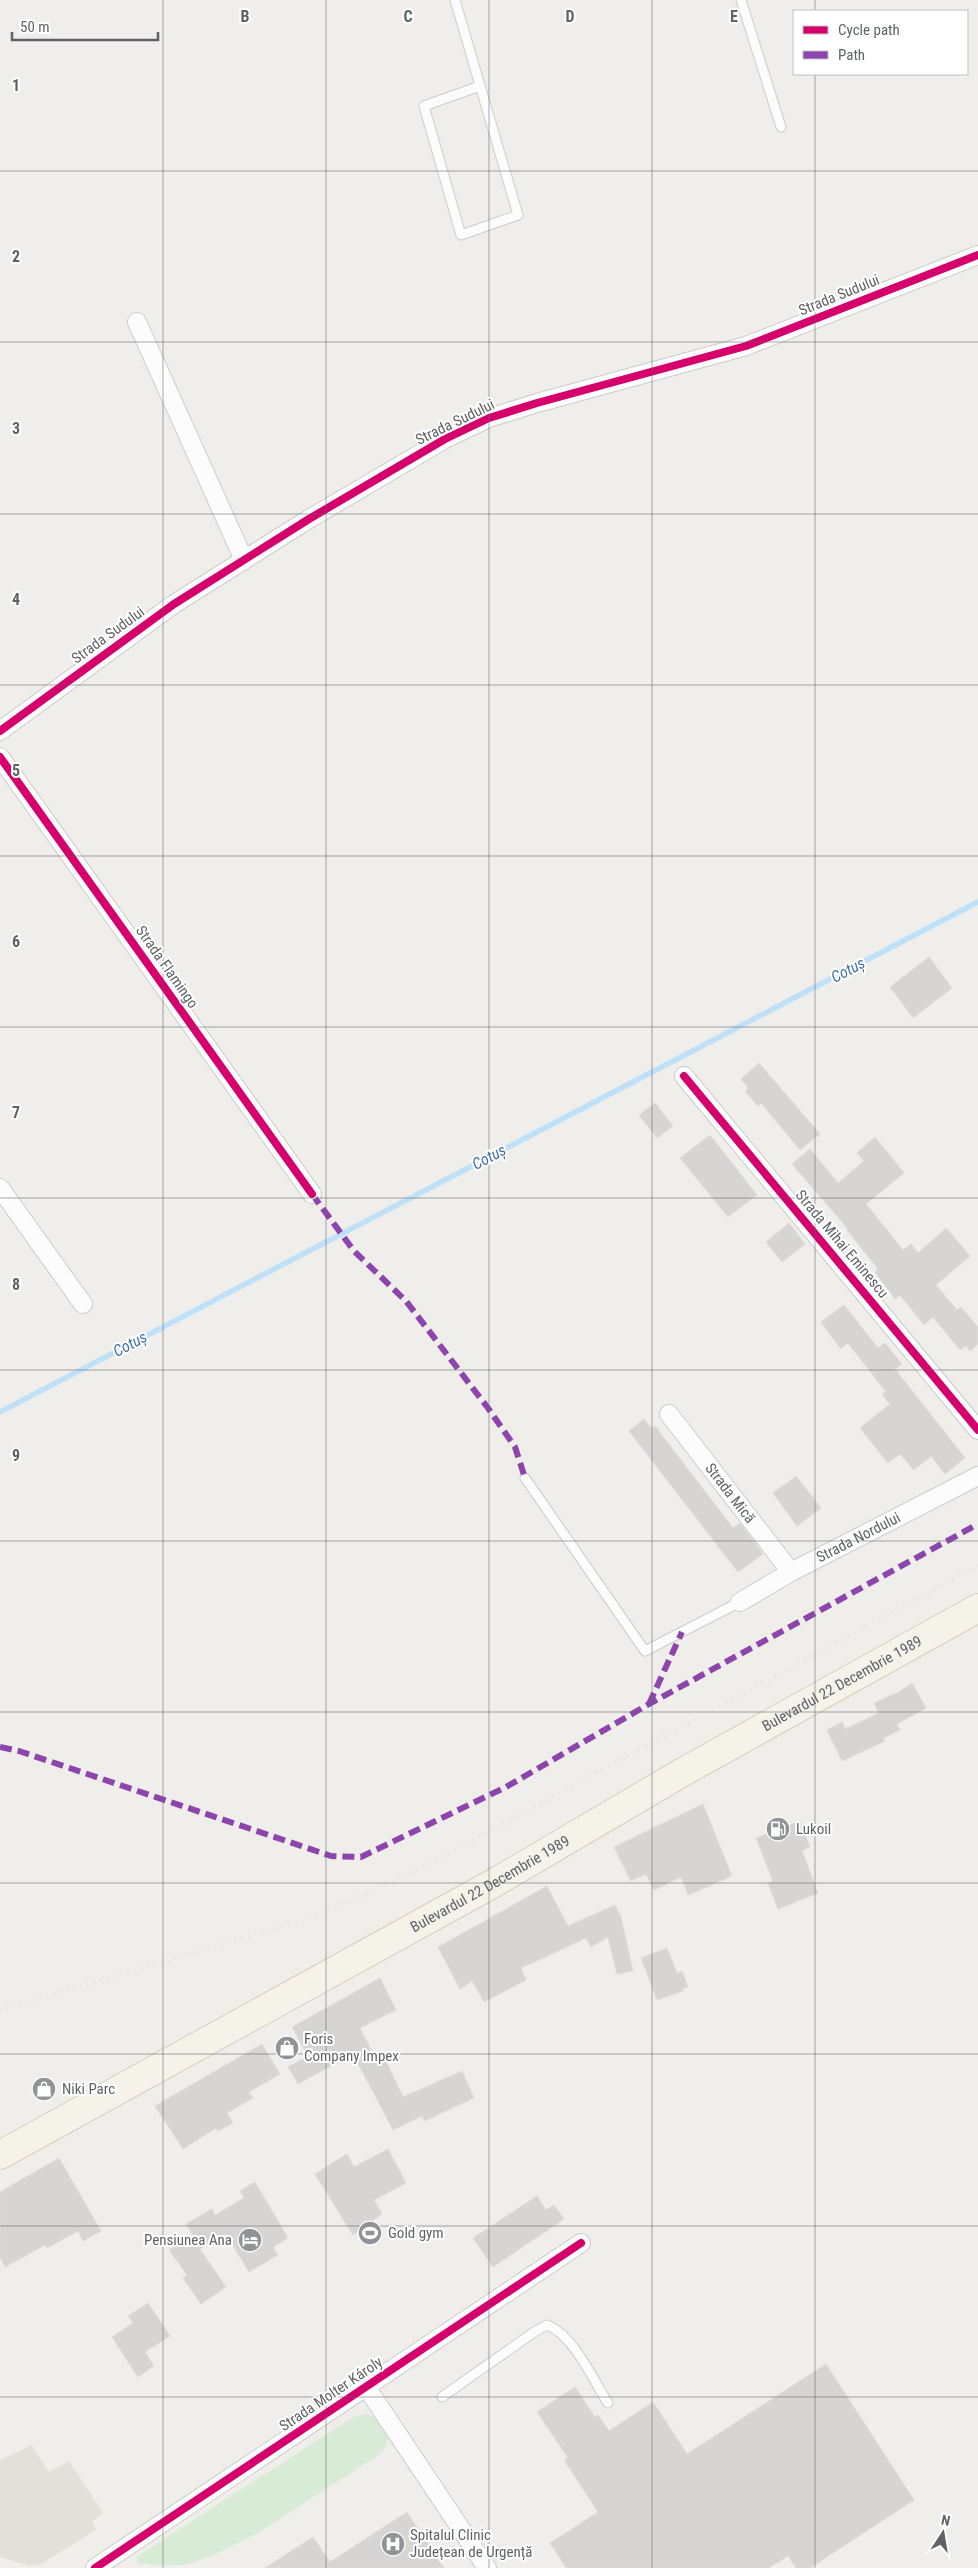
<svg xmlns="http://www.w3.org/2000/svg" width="978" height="2568" font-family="'Roboto Condensed',sans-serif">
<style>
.education{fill:#e2e0da}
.green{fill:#d8ebd6}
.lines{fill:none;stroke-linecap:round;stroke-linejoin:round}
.stream{stroke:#bfe0f9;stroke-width:5.5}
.building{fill:#d6d5d3;stroke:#deddd9}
.lane-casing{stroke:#cbcccc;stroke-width:11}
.street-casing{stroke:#cbcccc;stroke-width:20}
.primary-casing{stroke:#d7ceb8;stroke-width:30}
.lane{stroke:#fdfcfc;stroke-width:9}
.street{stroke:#fdfcfc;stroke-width:18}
.primary{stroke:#f4f2e9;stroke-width:28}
.rail{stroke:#e4e4e4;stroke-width:4;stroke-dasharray:1 6;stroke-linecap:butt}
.quiet{stroke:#8e44ad;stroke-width:6;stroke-dasharray:12 6;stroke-linecap:butt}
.cycleway-casing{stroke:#fff;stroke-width:11}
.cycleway{stroke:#d6006c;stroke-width:8}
.grid{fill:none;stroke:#5f6368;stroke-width:1;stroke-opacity:0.55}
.labels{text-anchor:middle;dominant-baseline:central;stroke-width:4;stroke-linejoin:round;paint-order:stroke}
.street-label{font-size:15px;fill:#5f6368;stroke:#fff}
.poi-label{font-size:15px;fill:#5f6368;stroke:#fff;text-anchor:start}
.water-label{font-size:16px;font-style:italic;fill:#4174aa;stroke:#fff}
.grid-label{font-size:16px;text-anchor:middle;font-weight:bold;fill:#5f6368;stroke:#fff;stroke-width:4;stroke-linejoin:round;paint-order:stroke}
</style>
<rect width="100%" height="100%" fill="#efeeea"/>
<path class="education" d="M32,2445L49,2472L69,2461L103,2513L92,2521L96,2530L41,2564L30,2566L0,2557V2460Z"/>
<path class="green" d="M366,2414C387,2420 393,2431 383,2452L258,2533L218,2553L189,2564L165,2566L138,2563L136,2557L355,2416Z"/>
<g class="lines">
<path class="stream" d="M0,1412L978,902"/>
</g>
<g class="building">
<path d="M929,957L952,988L913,1018L890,987Z"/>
<path d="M759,1063L820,1134L800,1150L761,1103L758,1106L745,1091L748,1088L741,1079Z"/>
<path d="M655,1103L673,1126L657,1138L639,1115Z"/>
<path d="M710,1135L757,1195L728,1217L680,1158Z"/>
<path d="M875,1137L904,1173L866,1204L903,1250L911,1244L918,1253L946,1228L970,1256L936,1285L957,1310L961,1307L978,1327V1344L970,1351L966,1346L960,1350L933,1317L924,1325L900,1295L895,1299L875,1272L878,1269L847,1230L848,1229L792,1164L810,1149L838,1183L864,1161L857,1153Z"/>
<path d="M789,1223L805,1244L782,1262L766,1242Z"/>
<path d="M844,1305L878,1348L885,1343L902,1364L895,1369L965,1458L945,1474L931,1456L914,1470L900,1454L888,1463L860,1428L890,1404L882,1394L886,1392L848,1343L841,1349L821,1322Z"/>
<path d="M644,1419L651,1428L655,1426L733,1528L740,1523L763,1554L738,1572L629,1431Z"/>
<path d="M796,1476L821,1508L797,1526L773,1493Z"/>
<path d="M912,1683L926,1708L897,1724L900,1730L883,1738L885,1741L842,1761L827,1730L842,1722L845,1729L879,1713L874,1703L899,1692Z"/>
<path d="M703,1804L732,1876L688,1895L681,1877L654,1890L646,1874L631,1881L614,1847Z"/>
<path d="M800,1821L810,1847L802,1851L818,1893L778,1909L768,1883L773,1881L756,1838Z"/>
<path d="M547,1886L568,1926L615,1905L621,1917L633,1971L617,1974L608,1937L591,1947L586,1938L521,1968L526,1980L484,2002L472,1981L460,1989L438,1947Z"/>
<path d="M667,1948L677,1973L682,1971L688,1987L682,1989L683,1991L657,2000L641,1958Z"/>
<path d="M380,1978L396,2010L360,2028L378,2064L386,2061L403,2097L462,2071L474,2098L424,2121L422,2116L393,2130L353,2054L298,2084L288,2067L308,2056L292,2027Z"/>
<path d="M262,2044L280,2074L249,2092L253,2098L227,2113L233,2123L218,2131L216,2128L183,2149L155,2106Z"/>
<path d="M388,2149L406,2183L374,2200L382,2214L353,2235L315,2174L347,2154L354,2167Z"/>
<path d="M59,2158L101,2231L83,2241L78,2231L47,2248L45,2245L5,2267L0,2257V2192Z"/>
<path d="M255,2182L288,2238L273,2247L278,2255L249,2272L226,2234L200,2249L226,2287L201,2304L183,2278L187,2275L169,2250L193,2235L186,2224L212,2209L215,2215L244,2198L240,2191Z"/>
<path d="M537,2196L546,2210L554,2205L564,2219L493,2267L473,2238Z"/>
<path d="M148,2303L170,2336L145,2352L154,2366L138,2377L112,2337L133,2323L128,2316Z"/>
<path d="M826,2364L914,2500L810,2568H796L788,2556L769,2568H566L550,2543L598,2512L564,2460L568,2458L537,2412L575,2387L595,2417L598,2415L609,2431L653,2402L687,2454Z"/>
<path d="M407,2512L444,2568H265L313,2537L330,2562Z"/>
</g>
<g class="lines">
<g class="lane-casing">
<g id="lane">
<path d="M455,0L518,215L461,235L424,106L480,86"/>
<path d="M741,0L781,127"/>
<path d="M525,1478L645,1651L740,1602"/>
<path d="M442,2397L534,2332L547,2325C573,2334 593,2380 608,2403"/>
</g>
</g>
<g class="street-casing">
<g id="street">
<path d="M137,322L244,560"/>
<path d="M0,731L174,604L309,519L445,439L489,418L537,403L746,346L978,255"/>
<path d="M0,757L312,1194"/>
<path d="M684,1076L978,1430"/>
<path d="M0,1188L83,1304"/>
<path id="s1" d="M669,1414L791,1572"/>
<path id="s2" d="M740,1602L791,1572L978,1476"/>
<path d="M367,2388L487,2568"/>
<path d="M95,2568L581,2243"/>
</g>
</g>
<g class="primary-casing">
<g id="primary">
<path id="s3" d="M0,2155L494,1883L683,1772L978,1608"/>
</g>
</g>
<use href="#lane" class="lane"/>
<use href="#street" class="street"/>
<use href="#primary" class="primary"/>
<path class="rail" d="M0,2010L306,1920L427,1865L978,1566"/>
<g class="quiet">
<path d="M312,1194L354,1251L406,1301L488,1408L515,1447L525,1478"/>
<path d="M649,1704L682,1632"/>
<path d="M0,1747L19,1751L331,1856L361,1857L506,1787L649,1704L978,1524"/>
</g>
<g class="cycleway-casing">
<g id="cycleway">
<path d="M0,731L174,604L309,519L445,439L489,418L537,403L746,346L978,255"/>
<path d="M0,757L312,1194"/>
<path d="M684,1076L978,1430"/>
<path d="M95,2568L581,2243"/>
</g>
</g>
<use href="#cycleway" class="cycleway"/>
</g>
<path class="grid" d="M163,0V2568M326,0V2568M489,0V2568M652,0V2568M815,0V11M815,74V2568M0,171H978M0,342H978M0,514H978M0,685H978M0,856H978M0,1027H978M0,1198H978M0,1370H978M0,1541H978M0,1712H978M0,1883H978M0,2054H978M0,2226H978M0,2397H978"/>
<defs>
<g id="fuel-disc" transform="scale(1.25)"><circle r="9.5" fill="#919496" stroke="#fff"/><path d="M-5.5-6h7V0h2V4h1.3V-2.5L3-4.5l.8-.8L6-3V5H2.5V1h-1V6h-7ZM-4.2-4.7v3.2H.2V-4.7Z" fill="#fff"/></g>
<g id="shop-disc" transform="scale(1.25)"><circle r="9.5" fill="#919496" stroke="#fff"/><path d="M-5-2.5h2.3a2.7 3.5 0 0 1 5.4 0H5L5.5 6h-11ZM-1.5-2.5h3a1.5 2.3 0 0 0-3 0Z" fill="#fff"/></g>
<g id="stadium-disc" transform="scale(1.25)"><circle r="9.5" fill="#919496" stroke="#fff"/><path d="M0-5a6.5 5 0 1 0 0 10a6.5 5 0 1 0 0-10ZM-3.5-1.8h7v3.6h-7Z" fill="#fff"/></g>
<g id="hotel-disc" transform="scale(1.25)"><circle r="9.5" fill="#919496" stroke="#fff"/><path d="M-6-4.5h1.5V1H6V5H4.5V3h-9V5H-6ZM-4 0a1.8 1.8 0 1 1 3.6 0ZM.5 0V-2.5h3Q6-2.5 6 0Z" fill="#fff"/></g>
<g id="hospital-disc" transform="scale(1.25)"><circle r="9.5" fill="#919496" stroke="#fff"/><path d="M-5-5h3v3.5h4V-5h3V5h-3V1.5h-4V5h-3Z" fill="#fff"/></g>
</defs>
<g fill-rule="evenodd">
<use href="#fuel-disc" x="778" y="1829"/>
<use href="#shop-disc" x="287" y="2048"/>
<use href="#shop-disc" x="44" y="2089"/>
<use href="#stadium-disc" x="370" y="2233"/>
<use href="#hotel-disc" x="250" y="2240"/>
<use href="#hospital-disc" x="393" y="2544"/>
</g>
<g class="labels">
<g class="street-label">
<text transform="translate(839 295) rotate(-22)">Strada Sudului</text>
<text transform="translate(455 422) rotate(-26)">Strada Sudului</text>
<text transform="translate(108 635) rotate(-36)">Strada Sudului</text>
<text transform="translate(167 967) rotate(55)">Strada Flamingo</text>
<text transform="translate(842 1244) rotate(50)">Strada Mihai Eminescu</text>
<text stroke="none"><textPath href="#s1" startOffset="100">Strada Mică</textPath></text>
<text stroke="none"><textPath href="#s2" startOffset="135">Strada Nordului</textPath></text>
<text stroke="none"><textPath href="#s3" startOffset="965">Bulevardul 22 Decembrie 1989</textPath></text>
<text stroke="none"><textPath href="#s3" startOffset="560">Bulevardul 22 Decembrie 1989</textPath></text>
<text transform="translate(331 2394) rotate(-34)">Strada Molter Károly</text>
</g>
<g class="poi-label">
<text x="796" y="1829">Lukoil</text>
<text x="304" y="2039">Foris<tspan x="304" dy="17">Company Impex</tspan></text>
<text x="62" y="2089">Niki Parc</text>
<text x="388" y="2233">Gold gym</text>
<text x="232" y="2240" text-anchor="end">Pensiunea Ana</text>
<text x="410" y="2535">Spitalul Clinic<tspan x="410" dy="17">Județean de Urgență</tspan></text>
</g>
<g class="water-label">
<text transform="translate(848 970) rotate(-28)">Cotuș</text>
<text transform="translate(489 1157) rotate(-28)">Cotuș</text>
<text transform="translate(130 1344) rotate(-28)">Cotuș</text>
</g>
</g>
<g class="grid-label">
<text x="245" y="22">B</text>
<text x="408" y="22">C</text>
<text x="570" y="22">D</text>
<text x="734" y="22">E</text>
<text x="16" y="91">1</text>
<text x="16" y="262">2</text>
<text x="16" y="434">3</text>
<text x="16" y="605">4</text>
<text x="16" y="776">5</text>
<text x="16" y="947">6</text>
<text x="16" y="1118">7</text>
<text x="16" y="1290">8</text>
<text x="16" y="1461">9</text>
</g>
<rect x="793" y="10" width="175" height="65" fill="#ffffff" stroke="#bfc1c3"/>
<rect x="803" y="26" width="25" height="8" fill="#d6006c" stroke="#bfc1c3"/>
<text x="838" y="35" font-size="15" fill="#5f6368">Cycle path</text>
<rect x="803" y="51" width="25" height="8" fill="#8e44ad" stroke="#bfc1c3"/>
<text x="838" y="60" font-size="15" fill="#5f6368">Path</text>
<g transform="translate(943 2533) rotate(12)" stroke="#ffffff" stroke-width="4" paint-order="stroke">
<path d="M0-4L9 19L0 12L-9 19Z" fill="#5f6368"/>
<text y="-8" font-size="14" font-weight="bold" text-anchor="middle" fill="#5f6368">N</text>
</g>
<path d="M12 32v8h146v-8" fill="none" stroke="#5f6368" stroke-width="2.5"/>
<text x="20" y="32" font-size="15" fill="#5f6368" stroke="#ffffff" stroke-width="4" paint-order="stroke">50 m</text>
</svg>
